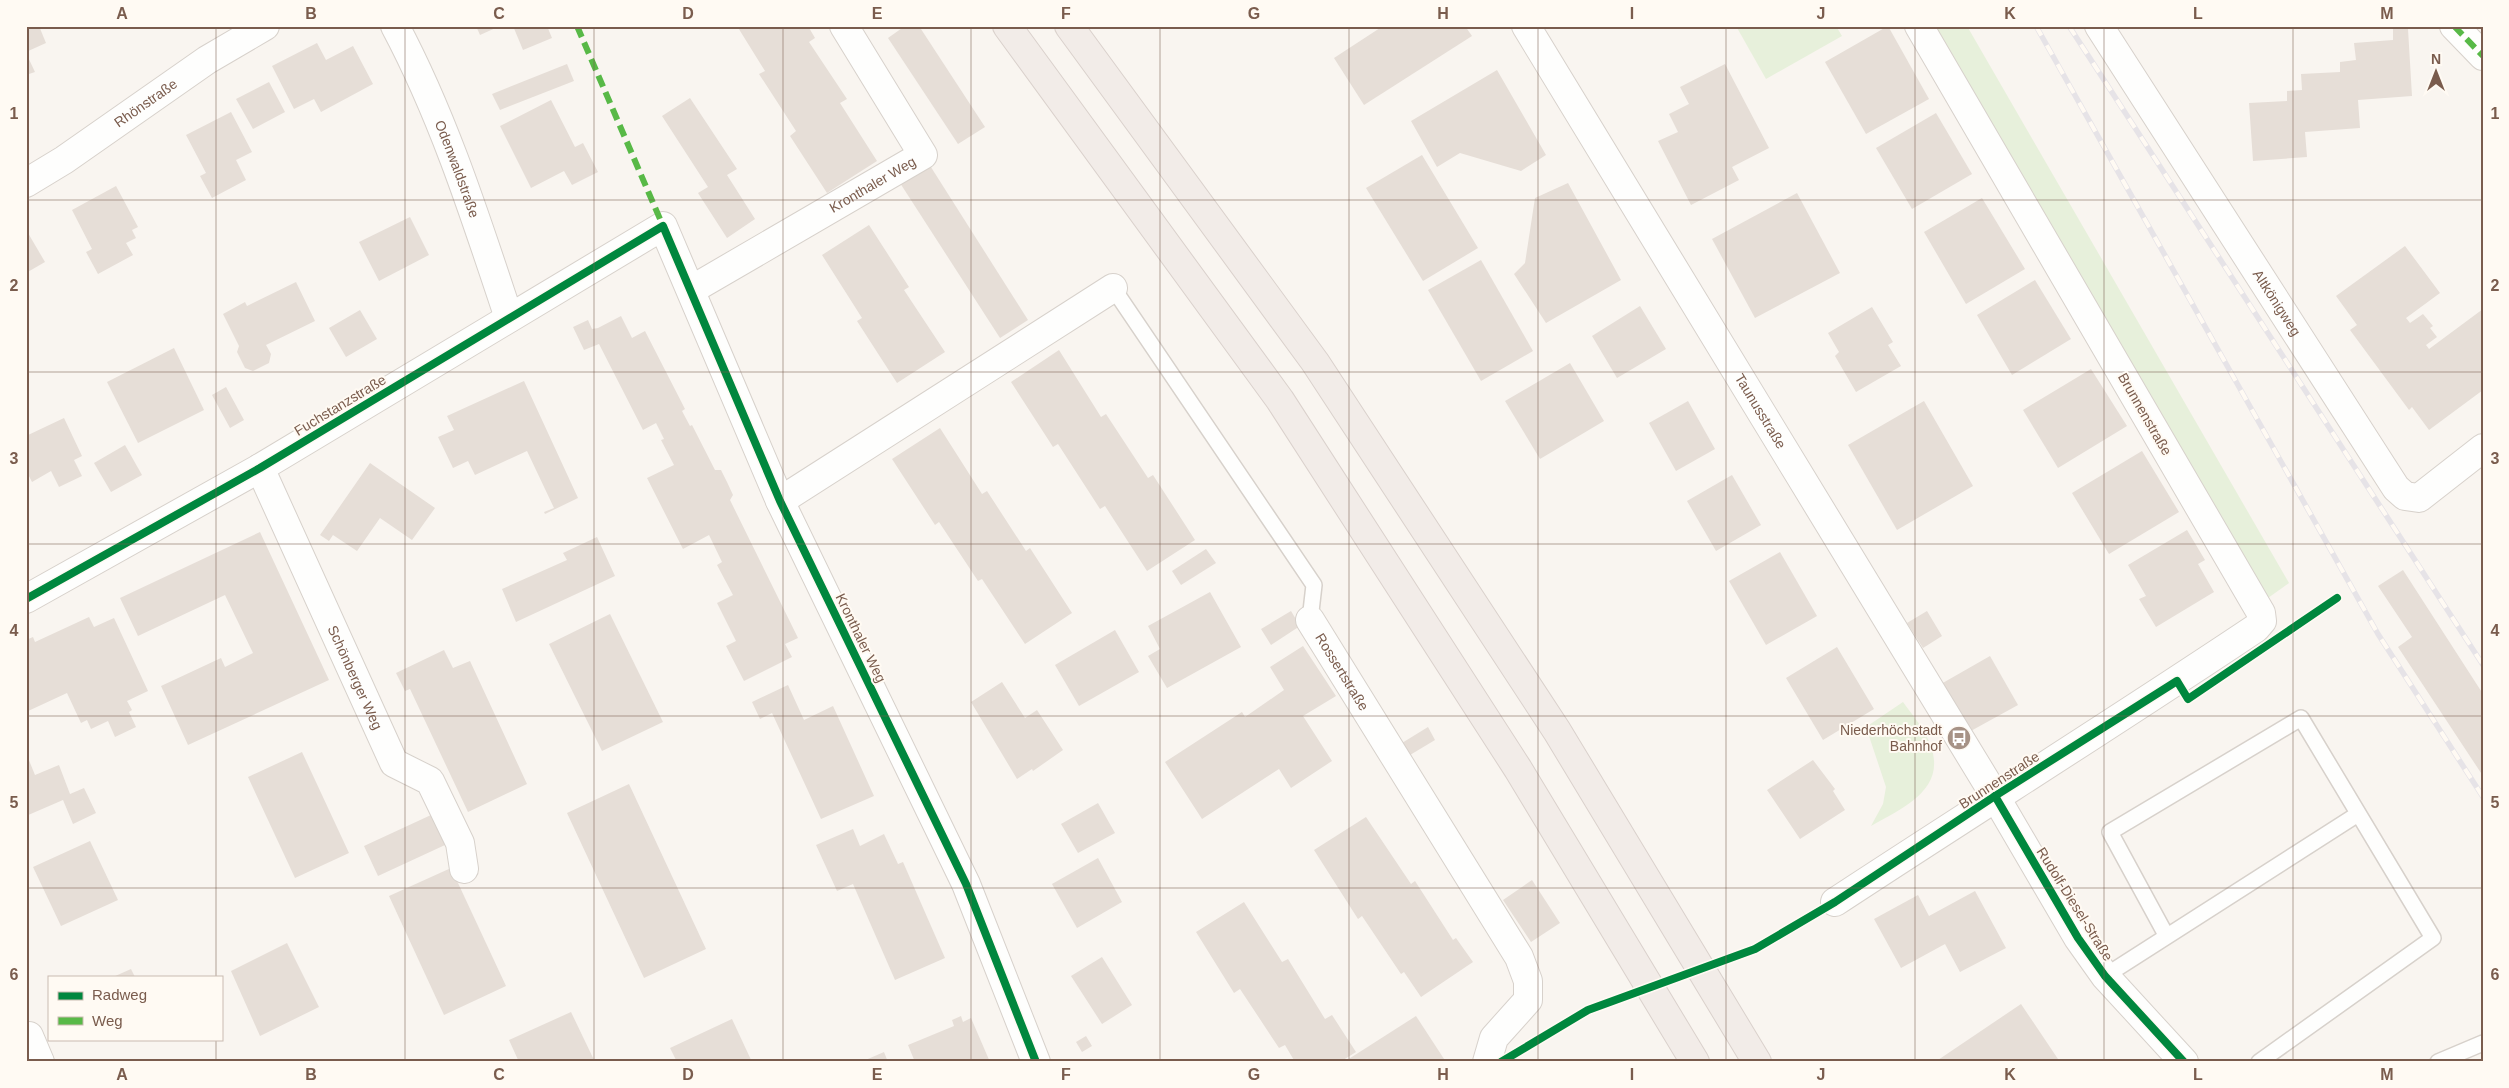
<svg xmlns="http://www.w3.org/2000/svg" width="2509" height="1088" font-family="Arial,sans-serif">
<style>
.green{fill:#e7f0db}
.building{fill:#e6ded7}
.lines{fill:none;stroke-linecap:round;stroke-linejoin:round}
.service-casing{stroke:#d7d1cb;stroke-width:18}
.minor-casing{stroke:#d7d1cb;stroke-width:30}
.trunk-casing{stroke:#dad1cc;stroke-width:30}
.service{stroke:#fefefd;stroke-width:15}
.minor{stroke:#fefefd;stroke-width:28}
.trunk{stroke:#f2ece8;stroke-width:28}
.rail-casing{stroke:#e6e3e7;stroke-width:5.5}
.rail{stroke:#fffaf3;stroke-width:4;stroke-dasharray:11;stroke-linecap:butt}
.quiet{stroke:#58b947;stroke-width:6;stroke-dasharray:12 6;stroke-linecap:butt}
.cycleway-casing{stroke:#fffaf3;stroke-width:11}
.cycleway{stroke:#00873e;stroke-width:8}
.grid{fill:none;stroke:#7a5c4d;stroke-width:1;stroke-opacity:0.55}
.labels{text-anchor:middle;dominant-baseline:central;stroke-width:4;stroke-linejoin:round;paint-order:stroke}
.street-label{font-size:14px;fill:#7a5c4d;stroke:#fffaf3}
.poi-label{font-size:14px;fill:#7a5c4d;stroke:#fffaf3;text-anchor:end}
.neatline{fill:none;stroke:#7a5c4d;stroke-width:2}
.grid-label{font-size:16px;text-anchor:middle;font-weight:bold;fill:#7a5c4d}
</style>
<rect width="100%" height="100%" fill="#f9f5f0"/>
<g class="green">
<path d="M1736,26H1836L1842,36L1766,79Z"/>
<path d="M1932,26H1967L2289,583L2268,598Z"/>
<path d="M1903,702C1911,713 1921,725 1927,737C1952,787 1906,806 1871,826L1883,804L1886,787L1866,727Z"/>
</g>
<g class="building">
<path d="M26,26H39L46,43L26,52Z"/>
<path d="M476,26H500L480,35Z"/>
<path d="M513,26H547L552,38L523,50Z"/>
<path d="M737,26H808L815,38L809,42L847,99L840,103L877,161L827,193L790,136L796,131L759,74L765,71Z"/>
<path d="M905,26H919L985,127L958,144L888,38Z"/>
<path d="M1383,26H1465L1472,36L1364,105L1334,58Z"/>
<path d="M1888,26L1929,99L1866,134L1825,62Z"/>
<path d="M2393,29H2408L2412,96L2358,100L2360,128L2305,132L2307,157L2253,161L2249,103L2287,101V91L2302,90L2301,74L2340,72V62L2356,60L2354,43L2393,40Z"/>
<path d="M317,43L326,60L353,46L373,84L321,112L314,99L294,109L272,66Z"/>
<path d="M26,53L35,72L26,75Z"/>
<path d="M567,64L574,81L500,110L492,94Z"/>
<path d="M1725,64L1769,148L1732,167L1739,180L1691,205L1658,141L1678,132L1669,114L1689,104L1680,87Z"/>
<path d="M1497,70L1546,155L1521,171L1460,153L1437,167L1411,121Z"/>
<path d="M269,82L285,112L253,129L236,99Z"/>
<path d="M690,98L737,169L727,175L755,219L727,238L698,193L708,187L662,116Z"/>
<path d="M551,100L575,147L583,143L598,172L572,185L564,171L531,188L500,126Z"/>
<path d="M231,112L252,152L236,160L246,180L212,198L200,176L206,173L186,135Z"/>
<path d="M1936,113L1972,174L1912,209L1876,148Z"/>
<path d="M1422,155L1478,248L1423,281L1366,188Z"/>
<path d="M929,164L1028,320L1000,338L900,183Z"/>
<path d="M1568,183L1621,280L1546,323L1514,274L1525,263L1535,198Z"/>
<path d="M116,186L138,227L132,230L136,238L126,243L133,255L98,274L86,252L92,249L72,210Z"/>
<path d="M1797,193L1840,273L1755,318L1712,239Z"/>
<path d="M1982,198L2025,269L1966,304L1924,232Z"/>
<path d="M410,217L429,255L379,281L359,242Z"/>
<path d="M869,225L909,287L904,290L945,352L897,383L857,321L862,318L822,255Z"/>
<path d="M28,233L45,262L26,273V234Z"/>
<path d="M2405,246L2440,293L2406,318L2410,323L2423,314L2433,326L2430,328L2437,337L2426,345L2429,349L2483,309V390L2429,430L2412,407L2409,410L2350,330L2357,325L2336,296Z"/>
<path d="M1481,260L1533,351L1481,381L1428,290Z"/>
<path d="M2035,280L2071,339L2012,375L1977,315Z"/>
<path d="M296,282L315,321L266,345L271,354L269,363L253,371L245,368L237,352L239,346L223,314L245,302L247,306Z"/>
<path d="M1640,306L1666,349L1617,378L1592,336Z"/>
<path d="M1872,307L1893,342L1888,345L1901,366L1856,392L1835,356L1839,352L1828,333Z"/>
<path d="M360,310L377,339L346,357L329,328Z"/>
<path d="M621,316L632,338L645,331L685,409L682,411L690,426L692,425L715,470H721L727,482L733,495L730,500L798,638L785,644L792,657L744,681L726,646L736,641L717,603L733,595L717,565L722,562L709,535L683,549L647,478L674,465L661,440L664,439L656,423L643,430L599,344L584,350L573,327L588,320L592,329L598,328Z"/>
<path d="M174,348L204,410L138,443L107,382Z"/>
<path d="M1059,350L1101,417L1106,414L1148,478L1153,475L1195,540L1147,571L1105,506L1100,509L1058,444L1053,447L1011,382Z"/>
<path d="M1570,363L1604,421L1540,459L1505,401Z"/>
<path d="M2091,369L2127,426L2058,468L2023,410Z"/>
<path d="M524,381L578,498L545,514L544,512L554,508L527,451L475,475L468,461L453,468L438,437L454,430L447,416Z"/>
<path d="M226,387L244,420L230,428L212,395Z"/>
<path d="M1688,401L1715,449L1676,471L1649,423Z"/>
<path d="M1924,401L1973,486L1897,530L1848,445Z"/>
<path d="M64,418L82,456L74,460L82,476L59,487L51,471L32,482L26,470V436Z"/>
<path d="M940,428L982,494L987,491L1026,551L1030,548L1072,613L1025,644L982,579L978,581L939,522L935,525L892,459Z"/>
<path d="M125,445L142,475L111,492L94,463Z"/>
<path d="M2142,451L2179,512L2109,554L2072,493Z"/>
<path d="M370,463L435,508L412,540L380,518L357,551L333,535L329,541L320,535Z"/>
<path d="M1732,475L1761,525L1716,551L1687,501Z"/>
<path d="M2187,530L2205,560L2198,564L2214,592L2156,627L2139,599L2146,596L2128,565Z"/>
<path d="M260,532L329,680L188,745L161,686L221,658L225,667L253,653L225,595L138,636L120,598Z"/>
<path d="M597,537L615,576L516,622L502,589L567,560L563,553Z"/>
<path d="M1206,549L1216,563L1181,585L1172,571Z"/>
<path d="M1780,552L1817,616L1766,645L1729,581Z"/>
<path d="M2403,570L2483,694V776L2398,647L2412,637L2378,586Z"/>
<path d="M1210,592L1241,647L1167,688L1148,656L1160,649L1148,626Z"/>
<path d="M1291,611L1300,626L1271,645L1261,629Z"/>
<path d="M1927,611L1942,636L1923,648L1907,623Z"/>
<path d="M610,614L663,722L602,751L549,644Z"/>
<path d="M89,617L94,627L114,618L148,691L127,701L132,710L129,712L136,727L115,737L108,721L91,729L87,720L81,723L67,693L26,712V640L33,637L35,642Z"/>
<path d="M1115,630L1139,672L1079,706L1055,665Z"/>
<path d="M1303,646L1336,696L1303,716L1332,761L1291,788L1279,769L1202,819L1165,762L1242,712L1245,717L1284,690L1270,667Z"/>
<path d="M1837,647L1874,709L1823,740L1786,678Z"/>
<path d="M444,650L453,668L470,661L527,784L468,812L410,689L405,691L396,673Z"/>
<path d="M1990,656L2018,705L1969,732L1941,684Z"/>
<path d="M1002,682L1025,718L1037,710L1063,750L1033,771L1032,769L1017,779L971,702Z"/>
<path d="M788,685L804,720L833,706L874,796L821,819L772,713L760,719L752,702Z"/>
<path d="M1428,727L1435,740L1410,755L1402,743Z"/>
<path d="M302,752L349,853L295,878L248,777Z"/>
<path d="M26,753L35,775L59,765L70,794L84,788L96,813L73,824L63,800L26,816Z"/>
<path d="M1813,760L1835,789L1833,791L1845,810L1800,839L1767,790Z"/>
<path d="M629,784L706,949L644,978L567,813Z"/>
<path d="M1098,803L1115,833L1078,853L1061,824Z"/>
<path d="M431,815L445,845L378,876L364,846Z"/>
<path d="M1366,817L1411,884L1415,881L1453,940L1456,938L1473,962L1421,997L1404,972L1401,974L1362,916L1358,919L1314,850Z"/>
<path d="M853,829L860,846L884,834L898,864L903,862L945,958L895,980L853,884L837,891L816,845Z"/>
<path d="M90,841L118,900L61,926L33,867Z"/>
<path d="M1098,858L1122,902L1077,928L1052,884Z"/>
<path d="M451,868L506,986L444,1015L389,896Z"/>
<path d="M1532,880L1560,923L1531,942L1503,900Z"/>
<path d="M1975,891L2006,948L1960,972L1945,944L1901,968L1874,919L1918,895L1929,916Z"/>
<path d="M1244,902L1282,962L1288,959L1325,1019L1332,1015L1356,1052L1340,1062H1295L1285,1045L1279,1048L1240,989L1234,993L1196,932Z"/>
<path d="M287,943L319,1007L260,1036L231,971Z"/>
<path d="M1102,957L1132,1005L1102,1024L1071,976Z"/>
<path d="M131,969L135,977H113Z"/>
<path d="M2021,1004L2060,1062H1935Z"/>
<path d="M571,1012L595,1062H519L509,1040Z"/>
<path d="M961,1016L963,1022L971,1018L990,1062H915L908,1045L954,1026L952,1020Z"/>
<path d="M1416,1016L1446,1062H1344Z"/>
<path d="M732,1019L752,1062H677L670,1048Z"/>
<path d="M1086,1036L1092,1046L1082,1052L1076,1042Z"/>
<path d="M884,1052L888,1062H861Z"/>
</g>
<g class="lines">
<g class="service-casing">
<g id="service">
<path d="M1113,288L1314,585L1310,620"/>
<path d="M2166,935L2110,832L2301,718L2433,938L2259,1062"/>
<path d="M2105,976L2358,814"/>
<path d="M2438,1062L2483,1043"/>
</g>
</g>
<g class="minor-casing">
<g id="minor">
<path id="s1" d="M395,26C444,118 476,219 509,318"/>
<path id="s2" d="M1526,26L1995,796L2078,938L2105,976L2184,1062"/>
<path id="s3" d="M2099,26L2396,488L2405,496L2419,498L2483,448"/>
<path d="M2454,26L2483,56"/>
<path id="s4" d="M26,183L64,160L207,60L265,26"/>
<path id="s5" d="M691,290L923,155L844,26"/>
<path id="s6" d="M260,468L394,763L430,781L460,843L464,869"/>
<path d="M780,501L1113,288"/>
<path d="M26,599L260,468L663,226L780,501L966,884L1036,1062"/>
<path id="s7" d="M1310,620L1519,957L1528,981V1000L1494,1038L1487,1062"/>
<path d="M1835,902C1975,810 2117,721 2256,628L2262,621L2261,613L1919,26"/>
<path d="M29,1036L40,1062"/>
</g>
</g>
<g class="trunk-casing">
<g id="trunk">
<path d="M1007,26L1280,400L1518,769L1695,1062"/>
<path d="M1069,26L1315,362L1557,731L1757,1062"/>
</g>
</g>
<use href="#service" class="service"/>
<use href="#minor" class="minor"/>
<use href="#trunk" class="trunk"/>
<g class="rail-casing">
<g id="rail">
<path d="M2036,26L2378,634L2483,797"/>
<path d="M2069,26L2483,665"/>
</g>
</g>
<use href="#rail" class="rail"/>
<g class="quiet">
<path d="M577,26L663,226"/>
<path d="M2454,26L2483,56"/>
</g>
<g class="cycleway-casing">
<g id="cycleway">
<path d="M26,599L260,468L663,226L780,501L966,884L1036,1062"/>
<path d="M1995,796L2078,938L2105,976L2184,1062"/>
<path d="M1501,1062L1588,1010L1755,949L1835,902L1995,796L2177,681L2188,699L2337,598"/>
</g>
</g>
<use href="#cycleway" class="cycleway"/>
</g>
<path class="grid" d="M216,26V977M405,26V1062M594,26V1062M783,26V1062M971,26V1062M1160,26V1062M1349,26V1062M1538,26V1062M1726,26V1062M1915,26V1062M2104,26V1062M2293,26V1062M26,200H2483M26,372H2483M26,544H2483M26,716H2483M26,888H2483M216,1039V1062"/>
<defs>
<g id="bus-disc" transform="scale(1.25)"><circle r="9.5" fill="#a69286" stroke="#fffaf3"/><path d="M-5-6H5V4H4V6H2V4H-2V6H-4V4H-5ZM-3.5-4V0h7V-4ZM-3.5 1.2v1.5H-2V1.2ZM2 1.2v1.5H3.5V1.2Z" fill="#fff"/></g>
</defs>
<g fill-rule="evenodd">
<use href="#bus-disc" x="1959" y="738"/>
</g>
<g class="labels">
<g class="street-label">
<text stroke="none"><textPath href="#s4" startOffset="144">Rhönstraße</textPath></text>
<text stroke="none"><textPath href="#s1" startOffset="156">Odenwaldstraße</textPath></text>
<text stroke="none"><textPath href="#s5" startOffset="210">Kronthaler Weg</textPath></text>
<text stroke="none"><textPath href="#s3" startOffset="329">Altkönigweg</textPath></text>
<text transform="translate(340 405) rotate(-31)">Fuchstanzstraße</text>
<text stroke="none"><textPath href="#s2" startOffset="451">Taunusstraße</textPath></text>
<text transform="translate(2145 414) rotate(60)">Brunnenstraße</text>
<text transform="translate(861 638) rotate(64)">Kronthaler Weg</text>
<text stroke="none"><textPath href="#s7" startOffset="61">Rossertstraße</textPath></text>
<text stroke="none"><textPath href="#s6" startOffset="230">Schönberger Weg</textPath></text>
<text transform="translate(1999 780) rotate(-33)">Brunnenstraße</text>
<text transform="translate(2075 904) rotate(58)">Rudolf-Diesel-Straße</text>
</g>
<g class="poi-label">
<text x="1942" y="730">Niederhöchstadt<tspan x="1942" dy="16">Bahnhof</tspan></text>
</g>
</g>
<rect width="2509" height="1088" fill="none" stroke="#fffaf3" stroke-width="55"/>
<rect x="48" y="976" width="175" height="65" fill="#fffaf3" stroke="#cabbb1"/>
<rect x="58" y="992" width="25" height="8" fill="#00873e" stroke="#cabbb1"/>
<text x="92" y="1000" font-size="15" fill="#7a5c4d">Radweg</text>
<rect x="58" y="1017" width="25" height="8" fill="#58b947" stroke="#cabbb1"/>
<text x="92" y="1026" font-size="15" fill="#7a5c4d">Weg</text>
<g transform="translate(2436 72)" stroke="#fffaf3" stroke-width="4" paint-order="stroke">
<path d="M0-4L9 19L0 12L-9 19Z" fill="#7a5c4d"/>
<text y="-8" font-size="14" font-weight="bold" text-anchor="middle" fill="#7a5c4d">N</text>
</g>
<rect x="28" y="28" width="2454" height="1032" class="neatline"/>
<g class="grid-label">
<text x="122" y="19">A</text>
<text x="311" y="19">B</text>
<text x="499" y="19">C</text>
<text x="688" y="19">D</text>
<text x="877" y="19">E</text>
<text x="1066" y="19">F</text>
<text x="1254" y="19">G</text>
<text x="1443" y="19">H</text>
<text x="1632" y="19">I</text>
<text x="1821" y="19">J</text>
<text x="2010" y="19">K</text>
<text x="2198" y="19">L</text>
<text x="2387" y="19">M</text>
<text x="14" y="119">1</text>
<text x="2495" y="119">1</text>
<text x="14" y="291">2</text>
<text x="2495" y="291">2</text>
<text x="14" y="464">3</text>
<text x="2495" y="464">3</text>
<text x="14" y="636">4</text>
<text x="2495" y="636">4</text>
<text x="14" y="808">5</text>
<text x="2495" y="808">5</text>
<text x="14" y="980">6</text>
<text x="2495" y="980">6</text>
<text x="122" y="1080">A</text>
<text x="311" y="1080">B</text>
<text x="499" y="1080">C</text>
<text x="688" y="1080">D</text>
<text x="877" y="1080">E</text>
<text x="1066" y="1080">F</text>
<text x="1254" y="1080">G</text>
<text x="1443" y="1080">H</text>
<text x="1632" y="1080">I</text>
<text x="1821" y="1080">J</text>
<text x="2010" y="1080">K</text>
<text x="2198" y="1080">L</text>
<text x="2387" y="1080">M</text>
</g>
</svg>
